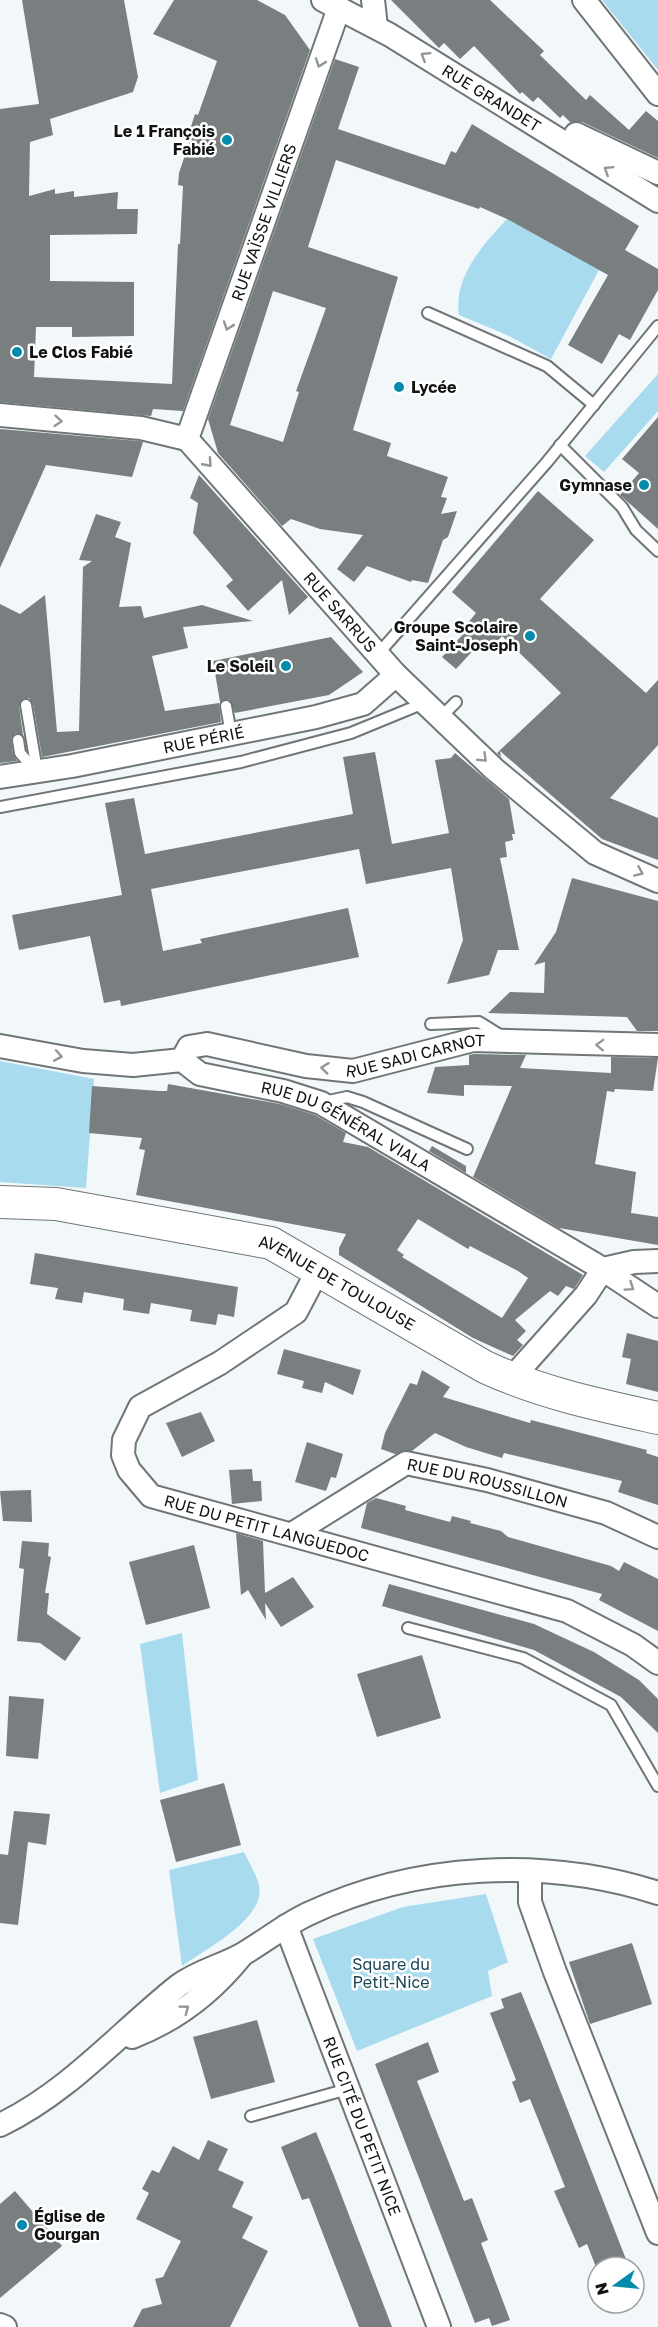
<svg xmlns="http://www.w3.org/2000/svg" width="658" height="2327" font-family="'Golos Text',sans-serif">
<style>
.green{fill:#a9dbee}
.building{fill:#797e80;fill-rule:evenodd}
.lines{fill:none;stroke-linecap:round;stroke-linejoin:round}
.lane-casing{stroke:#707577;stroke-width:14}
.street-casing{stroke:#707577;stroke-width:26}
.secondary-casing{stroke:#707577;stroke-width:34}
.lane{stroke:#fff;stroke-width:10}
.street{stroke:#fff;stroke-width:22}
.secondary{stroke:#fff;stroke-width:32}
.oneway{stroke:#949595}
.poi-dot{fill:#048aaa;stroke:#fff;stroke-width:2}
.labels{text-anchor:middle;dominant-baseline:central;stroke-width:5;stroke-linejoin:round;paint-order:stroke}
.street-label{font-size:16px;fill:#121414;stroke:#fff}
.poi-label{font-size:16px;font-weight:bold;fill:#121414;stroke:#fff;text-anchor:end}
.park-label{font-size:16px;fill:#194756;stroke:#fff}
</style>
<rect width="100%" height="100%" fill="#f2f7fa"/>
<g class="green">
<path d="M602,0H658V70Z"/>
<path d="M507,219L599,270L551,359L507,335L459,315C453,278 483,244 507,219Z"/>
<path d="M658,374V411L604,472L585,456Z"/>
<path d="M0,1061L94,1079L86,1188L0,1182Z"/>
<path d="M182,1633L198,1780L160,1793L140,1644Z"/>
<path d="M244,1852C249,1863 257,1875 259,1886C266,1919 204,1950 182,1966L169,1870Z"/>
<path d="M486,1894L508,1962L488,1971L492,1996L357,2051L313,1939L403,1907Z"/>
</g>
<g class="building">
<path d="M22,0H124L138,77L133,92L50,119L53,135L30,142L29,196L55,189V194L74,191V197L118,192L117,209H138L137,234L50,235V281L134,282V336L72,337V327H36L34,377L172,384L178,244H180L183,186L178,185L179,173L191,137L188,136L195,114L198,115L217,61L153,34L174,0H257L285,15L310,50L183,411L153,409L151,416L0,402V109L39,104Z"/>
<path d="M391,0H490L544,51L540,55L586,100L590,95L629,130L646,111L658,121V158L582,122H570L563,115L560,118L538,97L533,102L522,92L520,94L474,46L460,59L444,43L439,48Z"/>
<path d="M335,59L359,67L338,129L445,165L451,151L456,153L472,124L639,226L625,250L658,269V290L630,340L619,334L602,364L568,345L608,275L507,219L480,207L479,209L336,160L308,247L398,277L353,430L391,443L387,456L448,477L441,497L447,498L441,514L457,511L448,537L443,540L428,583L412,580L411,582L367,566L354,582L337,569L363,535L320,529L291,519L282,526L218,453L208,419ZM273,291L326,308L296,391L299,392L283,442L230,425Z"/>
<path d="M658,417V529L620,495L639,473L622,459Z"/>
<path d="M0,429L139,441L143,442L132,477L46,465L0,568Z"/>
<path d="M199,475L308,597L289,615L282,580L248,611L226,586L233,580L193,533L198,503L190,498Z"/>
<path d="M538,491L594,540L540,599L646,693L658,680V745L610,798L658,818V860L602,839L500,751L501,757L497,753L561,693L502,636L489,651L480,643L456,669L442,657L466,631L463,629L476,613L452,592Z"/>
<path d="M96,514L121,522L115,537L131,543L119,607L141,606L144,618L202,605L253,621L183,627L188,648L152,656L165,711L219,703L221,722L42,757L33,704L29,698H24L19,706L23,735L16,733L11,738L13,754L17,761L0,763V604L20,614L45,595L57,732L79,731L83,567L92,561L79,560Z"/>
<path d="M331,637L363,672L329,695L235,713L229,699L220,702L213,661Z"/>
<path d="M375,752L392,844L449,833L435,760L451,758L455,753L509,799L515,834H512L513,840L505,842L507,857L500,858L519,950H498L489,975L447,984L463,940L451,868L366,884L359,849L151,889L163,951L202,943L200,939L348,908L359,957L121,1006L120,1000L104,1003L90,936L19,950L12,915L122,895L105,803L134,798L145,854L353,814L343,757Z"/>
<path d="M572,878L658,901V1031H637L627,1017L488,1013L510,992L544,993L545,962L534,965L556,932Z"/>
<path d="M474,1054L526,1055L520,1068L611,1073V1057L658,1058L653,1091L615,1089L614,1092L607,1091L595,1164L636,1172L631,1213L658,1217V1245L559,1228L473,1177L512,1086L464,1085V1096L427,1093L435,1067L469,1065V1055Z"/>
<path d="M168,1084L280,1104L315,1115L346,1133L343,1142L368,1147L583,1275L574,1289L566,1286L558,1296L550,1291L515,1320L526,1331L517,1340L523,1345L513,1356L473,1338L339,1255V1248L346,1234L136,1195L145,1150L139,1149L142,1138L89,1133L92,1086L159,1091H167ZM418,1219L468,1249L470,1246L518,1271L528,1278L502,1318L402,1257L404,1255L397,1250Z"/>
<path d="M432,1146L466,1166V1173L429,1151Z"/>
<path d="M35,1253L238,1287L234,1317L218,1314L216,1325L190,1321L192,1310L151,1303L149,1314L123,1310L124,1299L84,1292L82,1303L55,1299L58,1288L30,1284Z"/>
<path d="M627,1333L658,1341V1392L626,1384L631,1359L622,1357Z"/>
<path d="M284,1349L361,1370L353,1395L325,1382L322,1393L302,1388L304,1381L277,1374Z"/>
<path d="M422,1370L450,1387L443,1397L530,1423L531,1420L647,1450L646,1453L658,1457V1505L618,1492L622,1481L504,1453L502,1458L466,1447L435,1433L412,1451L395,1454L381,1449L385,1433L410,1383L417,1385Z"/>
<path d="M201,1412L215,1441L182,1457L166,1423Z"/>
<path d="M307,1442L343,1454L336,1478L331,1477L326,1491L295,1482Z"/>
<path d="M252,1469L253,1481H261L262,1501L232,1504L229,1470Z"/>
<path d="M31,1490L32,1522L3,1521L0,1491Z"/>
<path d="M376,1498L406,1506L405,1510L450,1522L452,1516L471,1521L470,1523L501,1531L508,1537L611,1566L619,1571L624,1562L658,1579V1631L599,1600L602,1594L361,1528L367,1503Z"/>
<path d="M236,1533L263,1541L265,1593L293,1577L314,1607L281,1627L265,1603L266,1620L248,1590L241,1595Z"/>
<path d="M22,1541L49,1543L48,1556L51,1557L45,1593H49L47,1614L81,1638L65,1661L40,1643L17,1641L24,1569L19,1568Z"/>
<path d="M194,1545L210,1608L146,1625L129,1562Z"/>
<path d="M389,1584L534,1624L594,1652L639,1680L658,1699V1733L621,1697L534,1650L382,1606Z"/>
<path d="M422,1655L441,1718L377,1737L357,1674Z"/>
<path d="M9,1696L44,1699L38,1759L6,1756Z"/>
<path d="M224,1783L241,1845L176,1862L160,1800Z"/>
<path d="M14,1811L50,1814L46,1845L28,1842L18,1925L0,1923V1854L8,1855Z"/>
<path d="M632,1943L652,2004L590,2024L569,1962Z"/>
<path d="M521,1992L542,2044L629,2267H596L587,2244L579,2248L554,2191L565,2187L530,2099L520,2103L512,2082L516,2080L490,2013L504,2008L501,1999Z"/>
<path d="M257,2020L275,2082L211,2099L193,2037Z"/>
<path d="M428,2042L439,2072L417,2081L464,2201L472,2198L488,2240L481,2243L510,2320L492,2326L489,2318L475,2323L375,2064Z"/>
<path d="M316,2132L334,2176L392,2327H359L309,2198L302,2200L281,2147Z"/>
<path d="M208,2140L228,2149L218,2170L244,2182L232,2207L253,2217L242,2238L268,2251L230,2327H133L142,2309L162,2304L155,2279L163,2277L181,2241L136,2219L149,2193L142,2189L152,2170L159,2173L173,2146L199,2160Z"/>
<path d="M15,2191L62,2246L0,2298V2204Z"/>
</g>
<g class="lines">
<g class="lane-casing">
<g id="lane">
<path d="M428,313L547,366L594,405"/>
<path d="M560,445L622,507L636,530L658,551"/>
<path d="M378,654L547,462L658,326"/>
<path d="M26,705L37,771"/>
<path d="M226,706L231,734"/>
<path d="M440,718L456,702"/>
<path d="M18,740L20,753L34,769"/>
<path d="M0,807L241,762L351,733L424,703"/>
<path d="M431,1024L479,1022L503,1037"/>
<path d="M324,1102L347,1097L363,1102L467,1149"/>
<path d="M408,1628L523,1658L611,1705L658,1786"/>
<path d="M251,2116L348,2089"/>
</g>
</g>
<g class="street-casing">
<g id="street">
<path id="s1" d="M323,0L390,35L658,201"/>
<path d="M373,0L376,27"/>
<path d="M584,0L658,94"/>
<path d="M576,134L658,173"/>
<path id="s2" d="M0,415L141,428L187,439L396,675L494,769L595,853L658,881"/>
<path id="s3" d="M187,439L339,8"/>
<path id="s4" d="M0,777L72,766L316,717L363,704L396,675"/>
<path id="s5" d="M0,1046L83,1061L133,1065L182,1060L200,1074L283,1091L321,1103L596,1265L658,1306"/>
<path id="s6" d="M182,1060L189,1047L207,1044L306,1066L353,1071L473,1040L658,1045"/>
<path id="s7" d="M318,1270L296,1312L220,1363L140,1407L124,1440L123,1455L129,1470L151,1496L567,1611L633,1645L658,1663"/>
<path d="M515,1381L521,1368L586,1295L603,1269L634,1262L658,1261"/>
<path id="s8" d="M292,1534L406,1463L487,1480L606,1513L658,1537"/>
<path d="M530,1872V1902L555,1972L658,2233"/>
<path id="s9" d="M286,1926L439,2327"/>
<path d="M132,2037C176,2020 212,1992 241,1956"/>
<path d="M0,2125C69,2092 119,2033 178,1986C198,1971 222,1966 243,1954C265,1941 285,1925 308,1914C416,1863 545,1857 658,1893"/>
<path d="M0,2325L5,2327"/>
</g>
</g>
<g class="secondary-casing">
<g id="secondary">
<path id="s10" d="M0,1202L56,1204L271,1243L485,1367C541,1393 599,1405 658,1418"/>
</g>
</g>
<use href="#lane" class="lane"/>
<use href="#street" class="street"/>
<use href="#secondary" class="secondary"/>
</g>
<defs><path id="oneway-chevron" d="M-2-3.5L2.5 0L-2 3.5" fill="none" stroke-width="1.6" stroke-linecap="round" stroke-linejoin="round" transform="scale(1.5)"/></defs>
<g class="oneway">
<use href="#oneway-chevron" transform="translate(425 56) rotate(-148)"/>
<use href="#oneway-chevron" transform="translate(320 63) rotate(109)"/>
<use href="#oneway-chevron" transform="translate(608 170) rotate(-148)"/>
<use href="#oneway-chevron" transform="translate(228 326) rotate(109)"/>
<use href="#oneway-chevron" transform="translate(58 421) rotate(5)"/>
<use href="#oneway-chevron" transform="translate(208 463) rotate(48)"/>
<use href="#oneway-chevron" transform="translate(483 758) rotate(44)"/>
<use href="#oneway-chevron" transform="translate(639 872) rotate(23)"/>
<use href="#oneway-chevron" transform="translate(600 1045) rotate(-178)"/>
<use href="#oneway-chevron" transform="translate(58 1056) rotate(10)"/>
<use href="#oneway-chevron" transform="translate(325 1068) rotate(-173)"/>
<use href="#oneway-chevron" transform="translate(630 1287) rotate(34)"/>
<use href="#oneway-chevron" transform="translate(185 2009) rotate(-37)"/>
</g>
<g class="poi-dot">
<circle cx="227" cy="140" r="6"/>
<circle cx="17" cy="352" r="6"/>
<circle cx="399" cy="387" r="6"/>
<circle cx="644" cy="485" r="6"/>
<circle cx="530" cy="636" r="6"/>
<circle cx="286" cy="666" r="6"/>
<circle cx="22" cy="2225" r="6"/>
</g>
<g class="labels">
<g class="street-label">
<text stroke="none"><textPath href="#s1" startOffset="195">RUE GRANDET</textPath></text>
<text stroke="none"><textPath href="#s3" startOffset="230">RUE VAÏSSE VILLIERS</textPath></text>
<text stroke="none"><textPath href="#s2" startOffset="420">RUE SARRUS</textPath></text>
<text stroke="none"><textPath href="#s4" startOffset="207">RUE PÉRIÉ</textPath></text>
<text stroke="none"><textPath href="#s6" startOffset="246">RUE SADI CARNOT</textPath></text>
<text stroke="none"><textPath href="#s5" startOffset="363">RUE DU GÉNÉRAL VIALA</textPath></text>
<text stroke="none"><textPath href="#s10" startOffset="351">AVENUE DE TOULOUSE</textPath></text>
<text stroke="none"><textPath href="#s8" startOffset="218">RUE DU ROUSSILLON</textPath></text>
<text stroke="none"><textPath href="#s7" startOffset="452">RUE DU PETIT LANGUEDOC</textPath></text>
<text stroke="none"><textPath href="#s9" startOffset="214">RUE CITÉ DU PETIT NICE</textPath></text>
</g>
<g class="poi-label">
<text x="215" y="131">Le 1 François<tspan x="215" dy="18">Fabié</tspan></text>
<text x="29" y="352" text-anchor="start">Le Clos Fabié</text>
<text x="411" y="387" text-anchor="start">Lycée</text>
<text x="632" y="485">Gymnase</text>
<text x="518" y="627">Groupe Scolaire<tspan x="518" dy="18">Saint-Joseph</tspan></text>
<text x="274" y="666">Le Soleil</text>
<text x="34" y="2216" text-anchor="start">Église de<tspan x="34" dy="18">Gourgan</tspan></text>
</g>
<g class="park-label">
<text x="391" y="1964">Square du<tspan x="391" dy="18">Petit-Nice</tspan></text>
</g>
</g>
<g transform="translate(616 2285) rotate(255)"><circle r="28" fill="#ffffff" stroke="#a0a1a1" stroke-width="1.5"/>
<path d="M0-4.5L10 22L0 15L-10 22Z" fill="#048aaa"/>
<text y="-9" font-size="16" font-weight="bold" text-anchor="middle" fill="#121414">N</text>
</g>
</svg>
